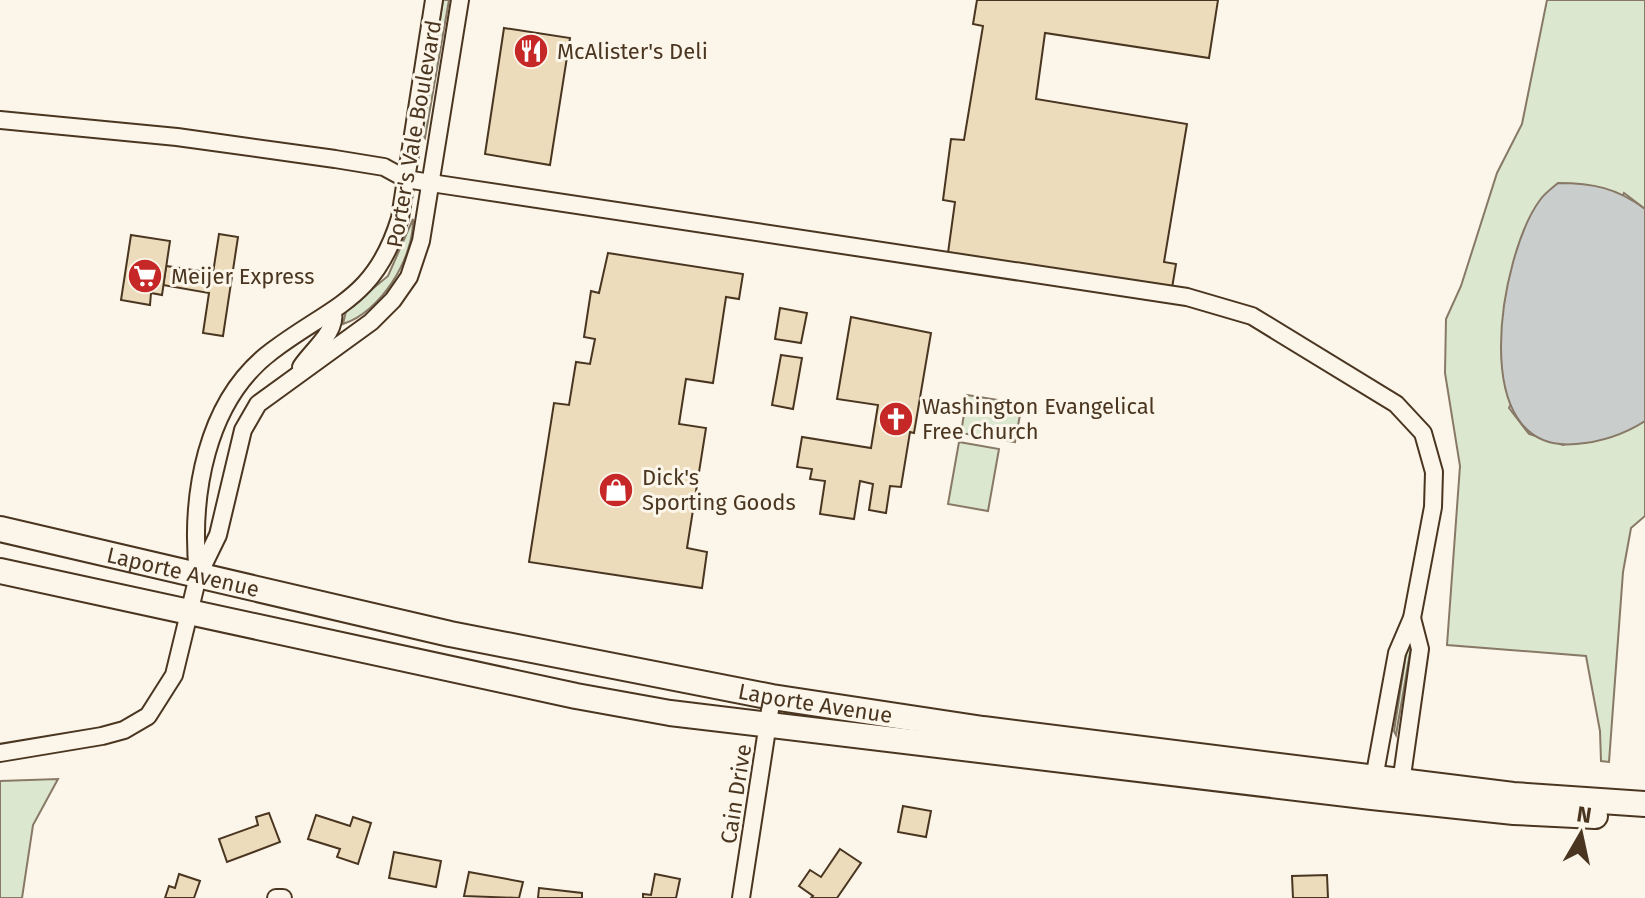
<svg xmlns="http://www.w3.org/2000/svg" width="1645" height="898" font-family="'Fira Sans',sans-serif">
<style>
.green{fill:#dce7d0;stroke:#887966;stroke-width:2}
.water{fill:#c9cecd;stroke:#887966;stroke-width:2}
.building{fill:#ecdcbc;stroke:#4a3520;stroke-width:2}
.lines{fill:none;stroke-linecap:round;stroke-linejoin:round}
.street-casing{stroke:#4a3520;stroke-width:20}
.primary-casing{stroke:#4a3520;stroke-width:28}
.street{stroke:#fbf6e9;stroke-width:16}
.primary{stroke:#fbf6e9;stroke-width:24}
.labels{text-anchor:middle;dominant-baseline:central;stroke-width:6;stroke-linejoin:round;paint-order:stroke}
.poi-label{font-size:22px;fill:#4a3520;stroke:#fbf6e9;text-anchor:start}
.street-label{font-size:22px;fill:#4a3520;stroke:#fbf6e9}
</style>
<rect width="100%" height="100%" fill="#fbf6e9"/>
<g class="green">
<path d="M443,0H449L425,138L422,134Z"/>
<path d="M1547,0H1645V209L1624,193L1509,408L1529,434L1563,445L1645,421V516L1631,528L1623,572L1609,762L1601,761L1600,731L1586,656L1447,645L1460,466L1445,373L1446,319L1461,286L1497,173L1522,124Z"/>
<path d="M413,219C414,258 381,312 343,324L346,311L388,276Z"/>
<path d="M967,395L1022,404L1015,442L961,433Z"/>
<path d="M959,442L999,449L988,511L948,504Z"/>
<path d="M1407,647H1411L1396,735L1394,731Z"/>
<path d="M58,779L33,825L22,898H0V781Z"/>
</g>
<path class="water" d="M1558,183C1593,183 1617,188 1645,209V421C1623,435 1601,442 1576,444C1464,455 1500,254 1540,200C1544,194 1552,188 1558,183Z"/>
<g class="building">
<path d="M977,0H1218L1209,58L1045,33L1036,99L1187,124L1164,262L1176,264L1172,288L948,253L955,202L943,200L951,139L964,140L983,26L973,24Z"/>
<path d="M504,28L570,38L550,165L485,154Z"/>
<path d="M219,234L238,237L223,336L203,333L209,293L163,285L166,266L213,273Z"/>
<path d="M131,235L170,241L162,295L151,293L150,305L121,300Z"/>
<path d="M608,253L743,274L739,299L726,297L713,383L686,379L679,424L706,428L687,548L707,552L702,588L529,562L554,403L569,405L576,362L590,364L595,339L584,337L591,291L599,293Z"/>
<path d="M780,308L807,313L801,343L775,339Z"/>
<path d="M851,317L931,333L914,433L910,432L901,487L890,486L886,513L869,510L873,484L860,481L854,519L820,514L825,481L810,479L812,469L797,467L802,437L871,448L878,405L837,399Z"/>
<path d="M781,355L802,358L793,409L772,405Z"/>
<path d="M903,806L931,811L926,837L898,832Z"/>
<path d="M269,813L280,842L227,862L219,839L258,825L256,817Z"/>
<path d="M316,815L350,826L353,817L371,823L358,864L337,857L340,849L308,839Z"/>
<path d="M840,849L861,863L837,898H811L813,896L799,886L810,870L821,877Z"/>
<path d="M394,852L441,861L436,887L389,878Z"/>
<path d="M469,872L523,882L519,898L464,896Z"/>
<path d="M179,874L200,881L194,898H165L169,886L175,888Z"/>
<path d="M655,874L680,879L676,898H643V894L651,895Z"/>
<path d="M1327,875L1328,898H1293L1292,876Z"/>
<path d="M539,888L582,893V898H538Z"/>
</g>
<g class="lines">
<g class="street-casing">
<g id="street">
<path d="M0,120L177,137L335,159L384,167L406,179L431,183L1187,297L1252,316L1396,404L1423,433L1434,472L1433,507L1412,618L1397,653L1373,784"/>
<path d="M301,367C312,350 337,332 333,312"/>
<path d="M198,575C190,497 205,401 272,351C333,305 375,300 400,218L434,0"/>
<path d="M0,753L102,736L124,730L148,716L174,675L198,576L218,535L243,430L258,404L371,322L393,300L409,277L421,241L460,0"/>
<path d="M1400,790L1420,649L1412,618"/>
<path d="M276,898H283"/>
<path d="M741,898L772,697"/>
</g>
</g>
<g class="primary-casing">
<g id="primary">
<path id="s1" d="M0,529L450,634L772,697L983,729L1513,795L1645,804"/>
<path d="M0,571L576,696L670,713L1372,797L1514,812L1595,816"/>
</g>
</g>
<use href="#street" class="street"/>
<use href="#primary" class="primary"/>
</g>
<defs>
<g id="restaurant-disc" transform="scale(1.8)"><circle r="9.5" fill="#c62828" stroke="#fbf6e9"/><path d="M-5-6h1v4h1v-4h1v4h1v-4h1v5L-1.5 .5V6h-2V.5L-5-1ZM5-6V6H3V1.5H1.5Q1.5-4 5-6Z" fill="#fff"/></g>
<g id="supermarket-disc" transform="scale(1.8)"><circle r="9.5" fill="#c62828" stroke="#fbf6e9"/><path d="M-6-5.5h2.5l.6 2H6L4.5 2H-2.5L-4.4-4H-6ZM-1.5 3.2a1.3 1.3 0 1 0 .1 0ZM3 3.2a1.3 1.3 0 1 0 .1 0Z" fill="#fff"/></g>
<g id="church-disc" transform="scale(1.8)"><circle r="9.5" fill="#c62828" stroke="#fbf6e9"/><path d="M-1.2-6h2.4v3.5h3.3v2.4h-3.3V6h-2.4V-.1h-3.3v-2.4h3.3Z" fill="#fff"/></g>
<g id="shop-disc" transform="scale(1.8)"><circle r="9.5" fill="#c62828" stroke="#fbf6e9"/><path d="M-5-2.5h2.3a2.7 3.5 0 0 1 5.4 0H5L5.5 6h-11ZM-1.5-2.5h3a1.5 2.3 0 0 0-3 0Z" fill="#fff"/></g>
</defs>
<g fill-rule="evenodd">
<use href="#restaurant-disc" x="531" y="51"/>
<use href="#supermarket-disc" x="145" y="276"/>
<use href="#church-disc" x="896" y="419"/>
<use href="#shop-disc" x="616" y="490"/>
</g>
<g class="labels">
<g class="poi-label">
<text x="557" y="51">McAlister's Deli</text>
<text x="171" y="276">Meijer Express</text>
<text x="922" y="406">Washington Evangelical<tspan x="922" dy="25">Free Church</tspan></text>
<text x="642" y="477">Dick's<tspan x="642" dy="25">Sporting Goods</tspan></text>
</g>
<g class="street-label">
<text transform="translate(414 134) rotate(-80)">Porter's Vale Boulevard</text>
<text stroke="none"><textPath href="#s1" startOffset="188">Laporte Avenue</textPath></text>
<text stroke="none"><textPath href="#s1" startOffset="834">Laporte Avenue</textPath></text>
<text transform="translate(736 794) rotate(-81)">Cain Drive</text>
</g>
</g>
<g transform="translate(1581 834) rotate(9)" stroke="#fbf6e9" stroke-width="6" paint-order="stroke">
<path d="M0-6L14 30L0 20L-14 30Z" fill="#4a3520"/>
<text y="-12" font-size="22" font-weight="bold" text-anchor="middle" fill="#4a3520">N</text>
</g>
</svg>
